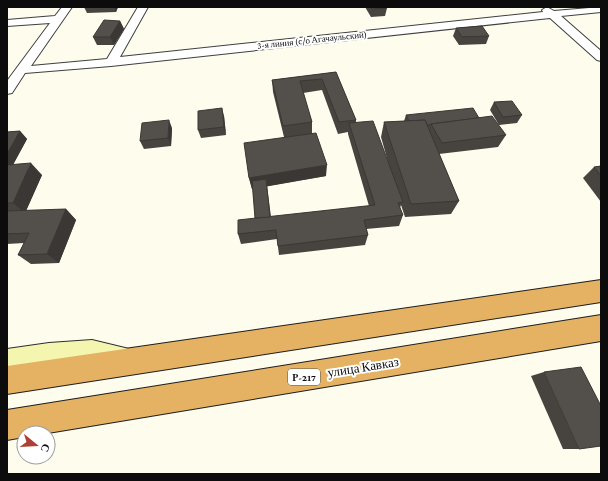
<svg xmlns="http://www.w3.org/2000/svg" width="608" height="481" font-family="'Crimson Pro',serif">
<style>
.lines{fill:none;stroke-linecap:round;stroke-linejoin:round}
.street-casing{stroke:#3f3f3f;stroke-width:2}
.secondary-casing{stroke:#2e2e2e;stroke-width:2}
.highway-casing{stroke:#1d1d1d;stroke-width:2}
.street{fill:#fff;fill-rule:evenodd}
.secondary{fill:#f4f6af;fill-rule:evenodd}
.highway{fill:#e5b163;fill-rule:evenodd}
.wall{fill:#474440;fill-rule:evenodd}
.shaded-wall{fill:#3a3734}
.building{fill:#534f4a;stroke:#3a3734}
.labels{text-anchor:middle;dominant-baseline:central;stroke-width:4;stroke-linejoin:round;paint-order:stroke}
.far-street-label{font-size:9px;fill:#0c0c0c;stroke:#fff}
.shield{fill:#fff;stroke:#555;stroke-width:1}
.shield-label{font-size:10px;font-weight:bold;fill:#0c0c0c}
.near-street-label{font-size:13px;fill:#0c0c0c;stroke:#fff}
</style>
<rect width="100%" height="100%" fill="#fdfced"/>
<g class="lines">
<g class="street-casing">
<path id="street" d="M62,7H72L31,66L107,59L138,7H148L120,57L543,12L542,10L547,7L554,11L601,7V12L561,16L601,51V61L597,60L550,18L111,66L25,73L12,93L7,94V81L50,23L7,26V20L55,16Z"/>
</g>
<g class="secondary-casing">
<path id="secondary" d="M92,340L125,348L135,351L138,361L135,371L125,374L92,366L49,369L7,375V349L49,343Z"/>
</g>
<g class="highway-casing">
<g id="highway">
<path d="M601,280V302L7,394V366Z"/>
<path d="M601,315V341L48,433H24V437L7,440V410Z"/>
</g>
</g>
<use href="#street" class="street"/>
<use href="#secondary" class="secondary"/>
<use href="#highway" class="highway"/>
</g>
<g class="wall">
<path d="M84,7H118L116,12L87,13Z"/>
<path d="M365,7H386L387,8L385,16L371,17Z"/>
<path d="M120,21L124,29L114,45H97L93,37Z"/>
<path d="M456,28L489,36L486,44L459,45L453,36Z"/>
<path d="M336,72L356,120V122L390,169L381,137L384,122L404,121L406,115L479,118L506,135L498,147L439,154L459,201L451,214L405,217L401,205L400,208L403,215L399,226L366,229L368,235L365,245L279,255L277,239L241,244L238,234L255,218L253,188L252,189L249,178L284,137L273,92L272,80ZM322,90L338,134L348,132V134L369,206L271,217L267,186L326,176L312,133V122L303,93Z"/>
<path d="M494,102L522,115L517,123L499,125L490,110Z"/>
<path d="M224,116L226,135L201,138L198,130Z"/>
<path d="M172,128L171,146L144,149L140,141Z"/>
<path d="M20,131L27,139L13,165L42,175L26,211L66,209L76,220L59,263L31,264L18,255L24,243L7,244V132Z"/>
<path d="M601,166V202L583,178L594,167Z"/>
<path d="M544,372L579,449H563L531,376Z"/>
</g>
<g class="shaded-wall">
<path d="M114,7H118L116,12Z"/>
<path d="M120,21L124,29L114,45L110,37Z"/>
<path d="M222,108L224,116L226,135L224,127Z"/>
<path d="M169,120L172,128L171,146L168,138Z"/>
<path d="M20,131L27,139L11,168L7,164V154Z"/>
<path d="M31,163L42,175L25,213L13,203Z"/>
<path d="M327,165L326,176L252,189L249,178Z"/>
<path d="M66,209L76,220L59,263L47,254Z"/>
</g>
<g class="building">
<path d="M370,7H386L387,8L372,9Z"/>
<path d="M104,20L120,21L110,37H93Z"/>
<path d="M482,26L489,36L462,37L456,28Z"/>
<path d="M336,72L356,120L339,122L322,79L300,81L312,122L283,126L272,80Z"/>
<path d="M512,101L522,115L503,117L494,102Z"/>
<path d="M222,108L224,127L198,130V111Z"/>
<path d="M473,108L479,118L431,124L430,125H427L425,120L409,121L406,115Z"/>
<path d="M492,116L506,135L442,143L431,124Z"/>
<path d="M169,120L168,138L140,141L142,123Z"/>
<path d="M425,120L459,201L411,204L384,122Z"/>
<path d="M373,121L403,202L398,203L403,215L364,220L368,235L278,246L276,230L238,234V220L375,205L349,123Z"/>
<path d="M20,131L7,154V132Z"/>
<path d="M316,133L327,165L249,178L244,143Z"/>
<path d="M31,163L13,203H7V165Z"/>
<path d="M601,166V176L594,167Z"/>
<path d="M266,179L270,217L255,218L252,181Z"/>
<path d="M66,209L47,254L18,255L29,233L7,234V211Z"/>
<path d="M581,367L601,406V446L579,449L544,372Z"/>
</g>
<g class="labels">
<g class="far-street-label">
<text transform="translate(312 40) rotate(-6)">3-я линия (с/о Агачаульский)</text>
</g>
<rect class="shield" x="288" y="369" width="32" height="16" rx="3"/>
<g class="shield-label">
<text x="304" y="377">Р-217</text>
</g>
<g class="near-street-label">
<text transform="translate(363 367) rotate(-9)">улица Кавказ</text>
</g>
</g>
<rect width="608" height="481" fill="none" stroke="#0c0c0c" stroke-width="16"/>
<g transform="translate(36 445) rotate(108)"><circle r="19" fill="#ffffff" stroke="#9e9e9e"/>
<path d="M0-3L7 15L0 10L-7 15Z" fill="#ad3f33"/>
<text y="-6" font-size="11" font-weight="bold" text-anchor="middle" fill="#0c0c0c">С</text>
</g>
</svg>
